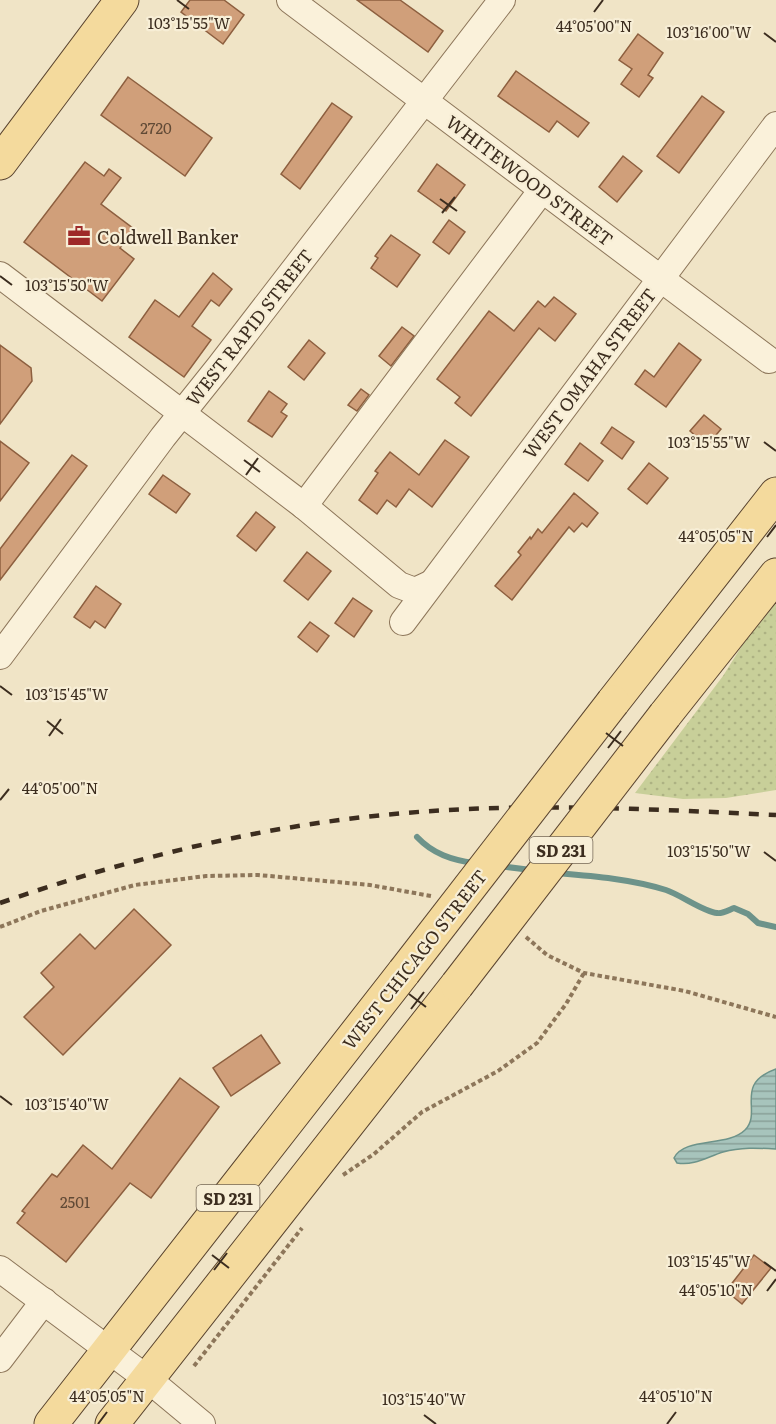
<svg xmlns="http://www.w3.org/2000/svg" width="776" height="1424" font-family="Literata,serif">
<style>
.grass{fill:url(#grass-dots)}
.water{fill:url(#water-rules);stroke:#6d938a;stroke-width:1.5}
.lines{fill:none;stroke-linecap:round;stroke-linejoin:round}
.stream{stroke:#6d938a;stroke-width:6}
.building{fill:#d09f7a;stroke:#8d5f3f;stroke-width:1.5}
.minor-casing{stroke:#8d765a;stroke-width:28}
.major-casing{stroke:#5a442f;stroke-width:35}
.path{stroke:#8d765a;stroke-width:4;stroke-dasharray:4.5 3;stroke-linecap:butt}
.minor{stroke:#faf1da;stroke-width:26}
.major{stroke:#f4da9d;stroke-width:33}
.rail{stroke:#3c2d1f;stroke-width:4.5;stroke-dasharray:10 10;stroke-linecap:butt}
.major-bridge-casing{stroke:#5a442f;stroke-width:35;stroke-linecap:butt}
.major-bridge{stroke:#f4da9d;stroke-width:33}
.ticks{fill:none;stroke:#3c2d1f;stroke-width:2}
.labels{text-anchor:middle;dominant-baseline:central;stroke-width:4.5;stroke-linejoin:round;paint-order:stroke}
.number-label{font-size:15px;fill:#614a36}
.shield{fill:#f7eed6;stroke:#746756;stroke-width:1.5}
.shield-label{font-size:16px;font-weight:bold;fill:#3c2d1f}
.street-label{font-size:18px;fill:#3c2d1f;stroke:#f7eed6}
.poi-label{font-size:18px;fill:#3c2d1f;stroke:#f7eed6;text-anchor:start}
.ticks-label{font-size:15px;text-anchor:middle;fill:#3c2d1f;stroke:#f7eed6;stroke-width:4.5;stroke-linejoin:round;paint-order:stroke}
</style>
<defs>
<pattern id="grass-dots" width="8" height="8" patternUnits="userSpaceOnUse" patternTransform="scale(1.5)"><rect width="8" height="8" fill="#c8cf99"/><path d="M2 2h.1M6 6h.1" fill="none" stroke="#adb283" stroke-width="1.8" stroke-linecap="round"/></pattern>
<pattern id="water-rules" width="6" height="5" patternUnits="userSpaceOnUse" patternTransform="scale(1.5)"><rect width="6" height="5" fill="#a7c4bc"/><path d="M0 2.5h6" fill="none" stroke="#89a098"/></pattern>
</defs>
<rect width="100%" height="100%" fill="#f0e4c6"/>
<path class="grass" d="M776,603V790L726,798L683,799L635,793L723,676L743,644Z"/>
<path class="water" d="M776,1069V1149C758,1148 741,1147 723,1152C707,1157 694,1166 677,1163L674,1158C684,1137 728,1147 745,1130C763,1112 733,1084 776,1069Z"/>
<g class="lines">
<g class="stream">
<path d="M417,837C433,854 452,860 474,863"/>
<path d="M499,866L531,870"/>
<path d="M556,873C592,876 631,879 666,890C681,895 704,912 717,913C722,914 729,910 734,908L748,914L758,923L776,927"/>
</g>
</g>
<g class="building">
<path d="M190,0H224L244,15L223,44L181,12Z"/>
<path d="M357,0H400L443,31L428,52Z"/>
<path d="M638,34L663,53L648,75L653,78L639,97L621,84L632,69L619,60Z"/>
<path d="M516,71L589,123L578,137L557,121L549,132L498,96Z"/>
<path d="M128,77L212,138L185,176L101,115Z"/>
<path d="M702,96L724,112L679,173L657,156Z"/>
<path d="M332,103L352,117L300,189L281,174Z"/>
<path d="M623,156L642,171L617,202L599,187Z"/>
<path d="M85,162L104,176L109,169L121,178L101,204L134,229L120,248L134,259L102,301L24,242Z"/>
<path d="M437,164L465,185L446,211L418,191Z"/>
<path d="M449,220L465,232L449,254L433,242Z"/>
<path d="M391,235L420,255L397,287L371,268L378,258L375,256Z"/>
<path d="M213,273L232,289L219,306L211,300L192,326L211,340L184,377L129,337L155,300L179,317Z"/>
<path d="M554,297L576,314L555,341L539,328L471,416L455,403L460,397L437,379L489,311L514,331L538,301L545,307Z"/>
<path d="M402,327L414,336L391,366L379,356Z"/>
<path d="M309,340L325,353L304,380L288,367Z"/>
<path d="M679,343L701,360L666,407L635,384L645,370L654,377Z"/>
<path d="M0,345L31,368L32,381L0,424Z"/>
<path d="M361,389L369,395L357,411L348,405Z"/>
<path d="M269,391L287,404L281,412L287,416L272,437L248,421Z"/>
<path d="M704,415L721,429L707,446L690,431Z"/>
<path d="M612,427L634,442L622,459L601,443Z"/>
<path d="M445,440L469,457L432,507L409,489L396,507L387,500L377,514L359,500L378,473L375,471L390,452L419,475Z"/>
<path d="M0,441L29,463L0,501Z"/>
<path d="M580,443L603,461L588,481L565,464Z"/>
<path d="M72,455L87,466L0,580V549Z"/>
<path d="M649,463L668,478L647,504L628,489Z"/>
<path d="M163,475L190,494L176,513L149,494Z"/>
<path d="M574,493L598,513L587,527L582,523L574,532L569,527L512,600L495,586L521,555L518,552L530,537L531,539L538,529L542,533Z"/>
<path d="M256,512L275,527L256,551L237,536Z"/>
<path d="M307,552L331,571L308,600L284,581Z"/>
<path d="M96,586L121,604L105,628L95,621L90,628L74,617Z"/>
<path d="M353,598L372,611L354,637L335,623Z"/>
<path d="M310,622L329,636L317,652L298,637Z"/>
<path d="M134,909L171,945L63,1055L24,1017L54,987L41,973L80,934L95,949Z"/>
<path d="M261,1035L280,1063L231,1096L213,1068Z"/>
<path d="M180,1078L219,1107L151,1198L130,1183L66,1262L17,1223L25,1213L22,1211L52,1174L57,1177L83,1145L112,1169Z"/>
<path d="M754,1255L771,1268L742,1304L726,1291Z"/>
</g>
<g class="lines">
<g class="minor-casing">
<g id="minor">
<path d="M290,0L769,360"/>
<path d="M0,275L304,506L399,585L415,591L430,584"/>
<path d="M304,506L542,190"/>
<path d="M403,622L776,125"/>
<path d="M0,656L163,437L219,367L502,0"/>
<path d="M0,1269L149,1380L202,1424"/>
<path d="M0,1359L44,1301"/>
</g>
</g>
<g class="major-casing">
<g id="major">
<path d="M0,163L122,0"/>
<path d="M613,702L776,494"/>
<path d="M665,715L776,575"/>
<path d="M51,1424L404,972"/>
<path d="M112,1424L457,985"/>
</g>
</g>
<g class="path">
<path d="M0,927L41,911L135,885L206,876L258,875L370,885L431,896"/>
<path d="M526,937L547,955L584,973L685,991L776,1017"/>
<path d="M343,1175L374,1154L422,1112L498,1071L537,1043L566,1004L584,973"/>
<path d="M194,1366L302,1228"/>
</g>
<use href="#minor" class="minor"/>
<use href="#major" class="major"/>
<path class="rail" d="M0,903C127,859 260,826 394,814C521,802 649,809 776,815"/>
<g class="major-bridge-casing">
<g id="major-bridge">
<path d="M404,972L613,702"/>
<path d="M457,985L665,715"/>
</g>
</g>
<use href="#major-bridge" class="major-bridge"/>
</g>
<path class="ticks" d="M177,0L189,9M594,12L603,0M764,33L776,42M440,199L457,211M442,213L455,197M0,276L12,285M764,442L776,451M244,460L260,472M246,475L258,458M767,537L776,525M0,686L12,695M47,721L63,734M606,733L623,746M49,736L61,719M608,748L621,731M0,800L9,789M764,852L776,861M409,994L426,1007M411,1009L424,992M0,1096L12,1105M212,1255L229,1268M764,1262L776,1271M214,1270L227,1253M767,1291L776,1279M424,1415L436,1424M98,1424L107,1412M667,1424L676,1412"/>
<defs>
<g id="office-bare" transform="scale(1.8)"><path d="M-6-3h4V-5.5h4V-3h4V5H-6ZM-1-4.5V-3h2v-1.5ZM-6 0V1H6V0Z" fill="#9e2928" stroke="#f7eed6" stroke-width="2.5" paint-order="stroke"/></g>
</defs>
<g fill-rule="evenodd">
<use href="#office-bare" x="79" y="236"/>
</g>
<g class="labels">
<g class="number-label">
<text x="156" y="127">2720</text>
<text x="75" y="1201">2501</text>
</g>
<g class="shield">
<rect x="529.5" y="837" width="63" height="26" rx="4.5"/>
<rect x="196.5" y="1185" width="63" height="26" rx="4.5"/>
</g>
<g class="shield-label">
<text x="561" y="850">SD 231</text>
<text x="228" y="1198">SD 231</text>
</g>
<g class="street-label">
<text transform="translate(530 180) rotate(37)">WHITEWOOD STREET</text>
<text transform="translate(249 327) rotate(-52)">WEST RAPID STREET</text>
<text transform="translate(589 373) rotate(-53)">WEST OMAHA STREET</text>
<text transform="translate(414 959) rotate(-52)">WEST CHICAGO STREET</text>
</g>
<g class="poi-label">
<text x="97" y="236">Coldwell Banker</text>
</g>
</g>
<g class="ticks-label">
<text x="189" y="29">103°15'55"W</text>
<text x="594" y="32">44°05'00"N</text>
<text x="709" y="38">103°16'00"W</text>
<text x="67" y="291">103°15'50"W</text>
<text x="709" y="448">103°15'55"W</text>
<text x="716" y="542">44°05'05"N</text>
<text x="67" y="700">103°15'45"W</text>
<text x="60" y="794">44°05'00"N</text>
<text x="709" y="857">103°15'50"W</text>
<text x="67" y="1110">103°15'40"W</text>
<text x="709" y="1267">103°15'45"W</text>
<text x="716" y="1296">44°05'10"N</text>
<text x="107" y="1402">44°05'05"N</text>
<text x="676" y="1402">44°05'10"N</text>
<text x="424" y="1405">103°15'40"W</text>
</g>
</svg>
